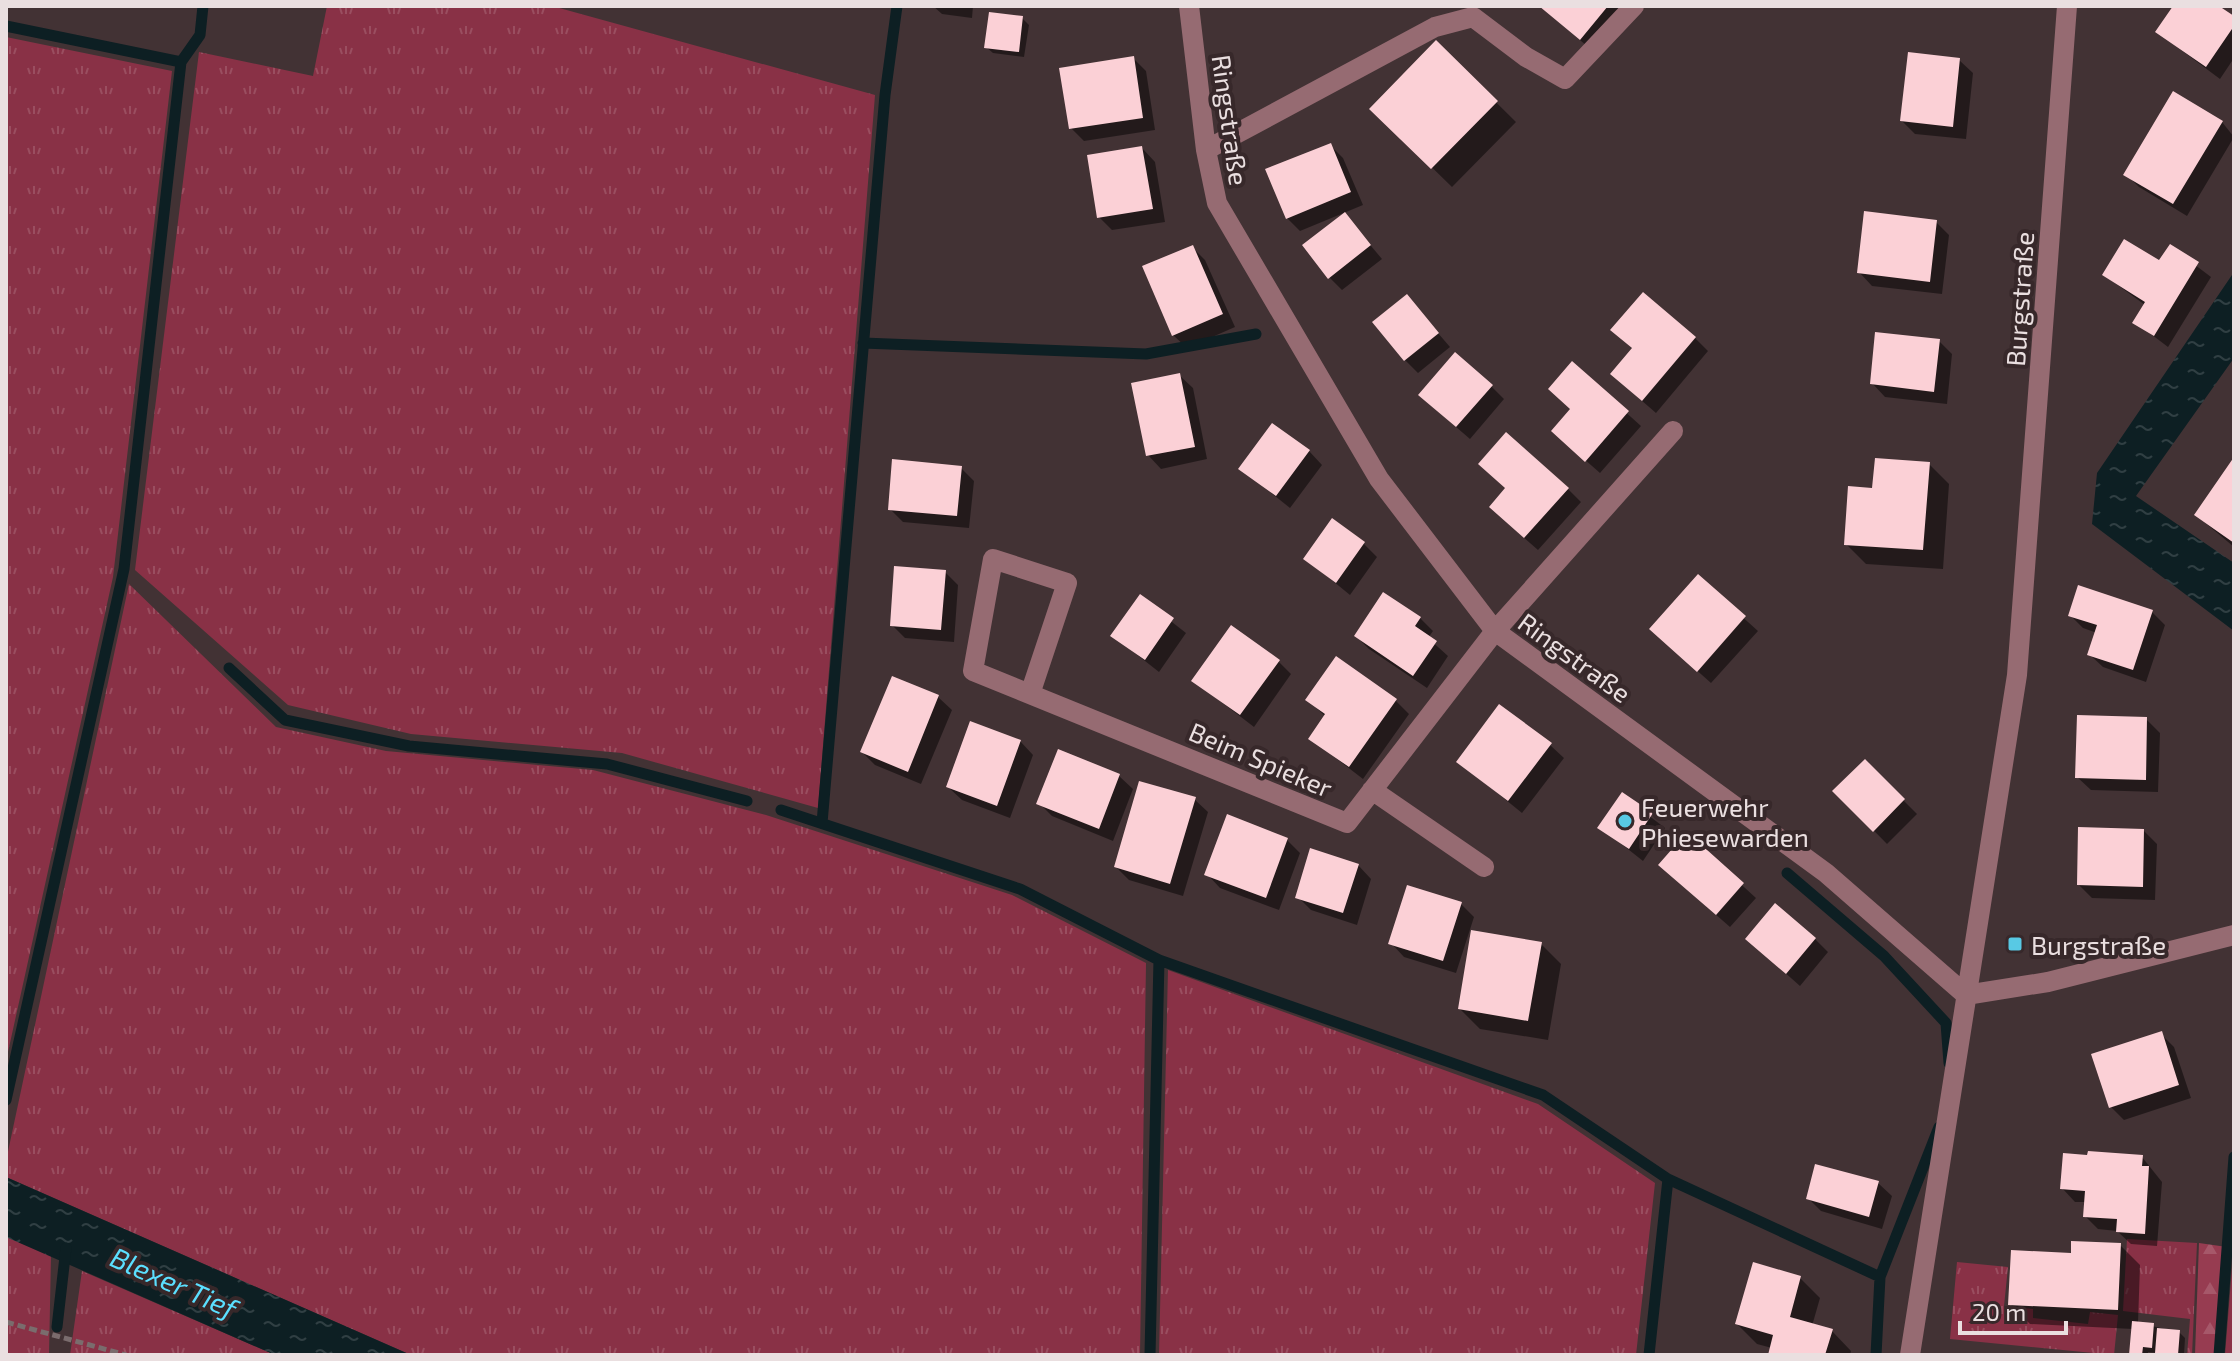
<svg xmlns="http://www.w3.org/2000/svg" width="2240" height="1361" font-family="'Exo 2',sans-serif">
  <defs>
    <pattern id="grass-tufts" width="24" height="20" patternUnits="userSpaceOnUse" patternTransform="scale(2)"><rect width="24" height="20" fill="#893146"/><path d="M3 7l-1-3M5 7V3M7 7l1-3M15 17l-1-3M17 17v-4M19 17l1-3" fill="none" stroke="#9a4e60"/></pattern>
    <pattern id="forest-firs" width="22" height="20" patternUnits="userSpaceOnUse" patternTransform="scale(2)"><rect width="22" height="20" fill="#973c51"/><path d="M5 1l3.5 6h-7zM16 11l3.5 6h-7z" fill="#a6586a"/></pattern>
    <pattern id="water-ripples" width="26" height="14" patternUnits="userSpaceOnUse" patternTransform="scale(2)"><rect width="26" height="14" fill="#0d1f23"/><path d="M2 4q2-2 4 0t4 0M15 11q2-2 4 0t4 0" fill="none" stroke="#303f43"/></pattern>
  </defs>
  <rect width="100%" height="100%" fill="#423234"/>
  <path fill="url(#grass-tufts)" d="M327,6H552L875,95L818,808L622,753L411,734L288,705L135,570L199,52L313,76Z
    M6,37L172,71L113,577L6,1061Z
    M129,584L276,727L386,751L593,770L766,815L1012,895L1146,963L1140,1355H411L6,1177V1161Z
    M1168,970L1538,1104L1655,1183L1636,1355H1159Z
    M6,1237L51,1255L49,1355H6Z
    M2127,1239L2197,1243L2192,1355H2187L2190,1319L2123,1311Z
    M2234,1243V1355H2225Z
    M1957,1262L2008,1267L2004,1306L2033,1309V1318L2088,1324L2090,1312L2118,1315L2114,1355L1950,1339Z
    M82,1271L275,1355H70Z"/>
  <path fill="url(#forest-firs)" d="M2199,1243L2227,1247L2220,1355H2195Z"/>
  <path fill="url(#water-ripples)" d="M2234,272V358L2136,496L2234,563V631L2092,524L2097,473Z
    M6,1177L411,1355H275L6,1237Z"/>
  <path fill="#0007" d="M933,6H973L972,18L942,14Z
    M1540,6H1632L1594,52Z
    M2175,6H2216L2234,19V58L2220,79L2157,32Z
    M1022,18L1029,25L1024,57L993,53L986,47Z
    M1436,43L1516,122L1452,187L1372,109Z
    M1133,58L1146,71L1155,130L1084,141L1071,128Z
    M1959,60L1973,73L1966,139L1915,134L1902,121Z
    M2222,122L2234,137L2187,216L2139,187L2126,174Z
    M1330,145L1343,158L1363,205L1300,231L1287,218Z
    M1142,148L1155,162L1165,222L1112,230L1099,217Z
    M1345,215L1382,259L1342,290L1329,277Z
    M1936,222L1949,235L1942,294L1872,286L1859,272Z
    M2170,246L2211,277L2168,347L2135,322L2145,305L2104,275L2160,263Z
    M1192,247L1205,260L1235,327L1187,348L1173,335Z
    M1407,297L1450,347L1418,373L1405,360Z
    M1613,330L1695,338L1708,351L1656,413L1626,387L1633,349Z
    M1939,341L1952,354L1947,404L1885,397L1872,383Z
    M1572,364L1641,426L1600,473L1567,444L1572,410Z
    M1179,375L1193,388L1207,459L1161,469L1148,455Z
    M1491,386L1504,399L1470,439L1434,408Z
    M1309,451L1322,465L1290,508L1241,469Z
    M2234,461V547L2196,515Z
    M1929,464L1949,484L1943,569L1866,564L1846,544Z
    M961,468L974,481L969,528L903,522L890,509Z
    M1568,489L1581,502L1538,550L1504,520Z
    M1364,544L1377,557L1350,595L1306,559Z
    M945,572L958,585L954,642L905,638L892,625Z
    M1698,577L1758,631L1711,683L1665,642Z
    M1140,597L1186,633L1159,672L1112,635Z
    M2152,612L2165,625L2146,682L2103,667L2089,654L2097,633L2083,628L2070,615Z
    M1420,618L1433,631L1428,638L1448,656L1427,688L1369,649L1356,636Z
    M1278,661L1291,674L1254,727L1194,681Z
    M893,678L938,697L952,710L921,784L875,765L862,752Z
    M1308,700L1396,701L1409,714L1363,779L1311,739L1326,717Z
    M2146,719L2160,733L2158,792L2091,790L2077,777Z
    M1020,741L1033,755L1010,818L962,800L948,787Z
    M1550,745L1564,758L1522,813L1458,761Z
    M1059,752L1119,776L1133,789L1113,841L1052,816L1039,803Z
    M1865,762L1917,814L1887,844L1835,791Z
    M1622,795L1665,828L1643,861L1600,827Z
    M1194,799L1208,812L1183,896L1129,880L1116,867Z
    M2144,831L2157,844L2155,900L2092,898L2079,885Z
    M1687,835L1756,898L1730,927L1674,878Z
    M1287,840L1300,853L1279,910L1220,888L1207,874Z
    M1358,865L1371,879L1357,925L1311,910L1298,897Z
    M1461,904L1474,917L1456,973L1404,957L1391,943Z
    M1747,939H1815L1828,952L1800,986Z
    M1541,944L1561,964L1548,1040L1480,1029L1460,1009Z
    M2161,1034L2174,1047L2191,1098L2124,1120L2111,1107Z
    M2142,1157L2162,1182L2157,1246L2131,1244L2117,1231L2098,1229L2085,1216L2086,1202H2075L2062,1188Z
    M1878,1183L1892,1196L1882,1229L1821,1211L1808,1198Z
    M2120,1245L2140,1265L2138,1323L2179,1332L2185,1338L2184,1355L2148,1352V1355H2131L2133,1329L2030,1324L2010,1304L2072,1255Z
    M1800,1278L1820,1298L1812,1326L1832,1331L1851,1351L1850,1355H1770L1772,1348L1757,1344L1737,1324Z"/>
  <g fill="none" stroke-linecap="round" stroke-linejoin="round">
    <path stroke="#0d1f23" stroke-width="11" d="M6,26L181,62L124,569L6,1100
      M181,62L200,35L203,6
      M863,343L1146,354L1256,334
      M229,668L285,720L409,746L607,764L747,801
      M781,810L1020,889L1159,960L1543,1095L1668,1179L1880,1277
      M822,823L885,95L897,6
      M1787,873L1884,956L1946,1023L1949,1063
      M57,1327L66,1248
      M1150,1355L1159,960
      M1649,1355L1668,1179
      M1876,1355L1880,1277L1939,1127
      M2219,1355L2234,1157"/>
  </g>
  <path fill="#fbd0d6" d="M1539,6H1608L1580,40Z
    M2173,6H2219L2234,16V26L2206,67L2155,32Z
    M989,12L1023,16L1019,52L984,48Z
    M1436,40L1498,101L1431,169L1369,109Z
    M1908,52L1960,58L1953,127L1900,121Z
    M1134,56L1143,118L1069,129L1059,68Z
    M2173,91L2223,121L2173,204L2123,175Z
    M1331,143L1351,192L1286,219L1265,169Z
    M1142,146L1153,209L1097,218L1087,155Z
    M1864,211L1937,220L1930,282L1857,273Z
    M1345,212L1371,245L1328,279L1302,245Z
    M2124,239L2159,260L2170,244L2199,262L2154,336L2132,323L2145,302L2102,275Z
    M1193,245L1223,314L1172,336L1142,266Z
    M1643,292L1696,337L1642,401L1610,374L1632,348L1610,330Z
    M1407,294L1439,333L1404,361L1372,322Z
    M1875,332L1940,339L1934,392L1870,384Z
    M1455,352L1493,385L1456,427L1418,395Z
    M1572,361L1629,411L1585,462L1551,431L1570,409L1548,389Z
    M1180,373L1195,447L1146,456L1131,383Z
    M1272,423L1310,450L1276,496L1238,469Z
    M1506,432L1569,488L1524,538L1489,507L1505,488L1478,464Z
    M2234,457V543L2194,515Z
    M1875,458L1930,462L1923,550L1844,545L1848,486L1872,488Z
    M892,459L962,466L957,516L888,510Z
    M1332,518L1365,542L1336,583L1303,559Z
    M894,566L946,570L941,630L890,626Z
    M1698,574L1746,616L1697,672L1649,629Z
    M2078,585L2153,610L2133,670L2087,655L2097,625L2068,616Z
    M1383,592L1421,617L1415,626L1437,641L1413,676L1354,636Z
    M1140,594L1174,618L1145,660L1110,636Z
    M1231,625L1280,660L1240,715L1191,681Z
    M1336,656L1397,699L1349,767L1308,739L1325,714L1305,700Z
    M892,676L939,695L908,772L860,752Z
    M1499,704L1552,743L1508,801L1456,762Z
    M2077,715L2147,717L2146,780L2075,778Z
    M970,721L1021,740L997,806L946,787Z
    M1058,749L1120,774L1099,829L1036,804Z
    M1865,759L1905,799L1873,832L1832,791Z
    M1139,781L1196,797L1170,884L1114,867Z
    M1622,792L1653,813L1629,849L1597,828Z
    M1227,814L1288,838L1266,898L1204,875Z
    M2078,827L2144,829L2143,887L2077,885Z
    M1687,832L1744,883L1716,915L1658,865Z
    M1310,848L1359,864L1343,913L1295,898Z
    M1407,885L1462,902L1443,961L1388,944Z
    M1775,903L1816,938L1786,974L1745,939Z
    M1471,930L1542,942L1528,1021L1458,1009Z
    M2162,1031L2179,1085L2109,1108L2091,1054Z
    M2088,1151L2143,1155L2142,1166H2149L2145,1234L2116,1232L2117,1219L2083,1217L2085,1191L2060,1189L2063,1153L2087,1155Z
    M1815,1164L1879,1181L1869,1217L1806,1199Z
    M2071,1241L2121,1243L2118,1310L2008,1305L2011,1250L2071,1253Z
    M1753,1262L1801,1276L1790,1317L1833,1329L1825,1355H1768L1773,1335L1735,1324Z
    M2132,1321L2154,1323L2152,1348L2143,1347L2142,1355H2129Z
    M2157,1328L2180,1330L2178,1355L2155,1353Z"/>
  <g fill="none" stroke-linecap="round" stroke-linejoin="round">
    <path stroke="#7a6c6d" stroke-width="5" stroke-dasharray="8 4" stroke-linecap="butt" d="M6,1322L126,1355"/>
    <path stroke="#966b72" stroke-width="20" d="M1189,6L1206,150L1217,203L1379,479L1495,631L1826,873L1966,995
      M1206,150L1435,27L1473,17L1526,57L1565,79L1634,6
      M1031,691L1067,583L993,559L973,671L1347,823L1495,631L1673,431
      M1372,790L1484,867
      M1966,995L2048,982L2234,935
      M1910,1355L2017,675L2067,6"/>
  </g>
  <g fill="#58c9e4" stroke="#37282a" stroke-width="3">
    <circle cx="1625" cy="821" r="8"/>
    <rect x="2007" y="936" width="16" height="16" rx="4"/>
  </g>
  <g text-anchor="middle" dominant-baseline="central" stroke-width="8" stroke-linejoin="round" paint-order="stroke">
    <g font-size="26" fill="#eadfe0" stroke="#37282a">
      <text transform="translate(1231 120) rotate(82)">Ringstraße</text>
      <text transform="translate(2019 299) rotate(-86)">Burgstraße</text>
      <text transform="translate(1575 657) rotate(36)">Ringstraße</text>
      <text transform="translate(1261 759) rotate(23)">Beim Spieker</text>
    </g>
    <g font-size="26" fill="#eadfe0" stroke="#37282a" text-anchor="start">
      <text x="1641" y="806">Feuerwehr<tspan x="1641" dy="30">Phiesewarden</tspan></text>
      <text x="2031" y="944">Burgstraße</text>
    </g>
    <g font-size="28" font-style="italic" fill="#5bdfff" stroke="#37282a">
      <text transform="translate(174 1282) rotate(24)">Blexer Tief</text>
    </g>
  </g>
  <rect width="2240" height="1361" fill="none" stroke="#eadfe0" stroke-width="16"/>
  <path d="M1960 1321v12h106v-12" fill="none" stroke="#eadfe0" stroke-width="4"/>
  <text x="1972" y="1321" font-size="24" fill="#eadfe0" stroke="#37282a" stroke-width="6" paint-order="stroke">20 m</text>
</svg>
